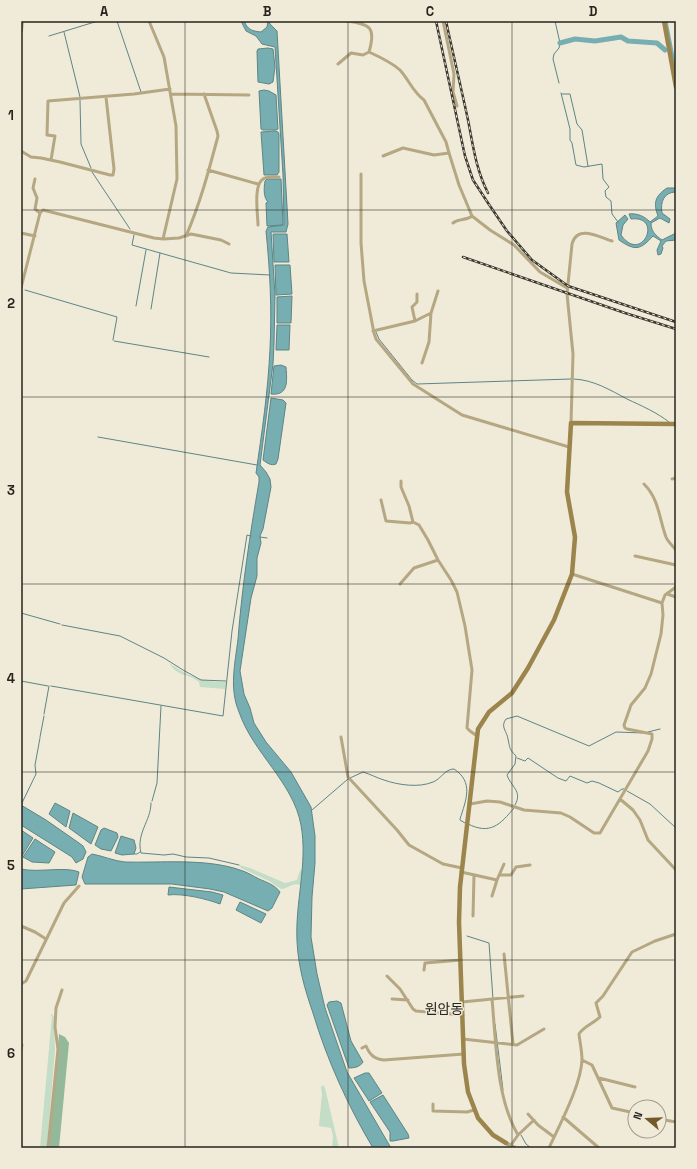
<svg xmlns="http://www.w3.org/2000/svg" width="697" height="1169" font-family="'Space Grotesk','Noto Sans KR',sans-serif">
  <rect width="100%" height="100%" fill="#f0ead9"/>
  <path fill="#c3ddc7" d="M169,663C190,677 201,682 226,682L225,689L200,687L199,682C186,672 179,678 169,663Z
    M239,865L250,868L285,883L297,880L298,876L301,869L303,870L301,885C293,882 289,888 281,889L269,881L241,868Z
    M50,1014H52L54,1017V1028L55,1049L47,1148H40L52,1016Z
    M323,1085L325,1088L339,1148H332L333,1136L331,1128L319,1126L322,1094L321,1087Z"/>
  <path fill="#94b99a" d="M59,1034L65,1037L69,1043L59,1148H49Z"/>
  <path fill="#76aeb2" stroke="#5e8585" d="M241,21H244C248,30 252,31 261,32L267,27L268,21H269L270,24L277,31L288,224L286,232H271L275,295L274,344L273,364L260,465L266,472L270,479L271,487L263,529L260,536L261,543L257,558V576L251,598L240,671L244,694L250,708L254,723L266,742L291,772L311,807L315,836V863L312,897L311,937L317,974L325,1008L347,1072L391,1148H373C348,1106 327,1060 313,1013C305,990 298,966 297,941C295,902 308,864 301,825C293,782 253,753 239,712C229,688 235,664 238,639C242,587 250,534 259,482V477L256,473C262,432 268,391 270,349C272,309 270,270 266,231L268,227L284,225L283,175L275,47L262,44L256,36L246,31Z
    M268,48L273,49L275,67L273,82L269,84L258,82L257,51L258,49Z
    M264,90L269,91L276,95L278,129L276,130H263L261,129L259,91Z
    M275,131L278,132L279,134V172L277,175H264L261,132Z
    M267,179H281L283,224L282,225L267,226L266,203L268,202C263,197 264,187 265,181Z
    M667,188H676V192C664,192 660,202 662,213L670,219L669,223L660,218L651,223C651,231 655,235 662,240L676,233V240L666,241L662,246L663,248L661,254L658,255L657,250L661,241L653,236C641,249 636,252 619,240L616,223L625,215L628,219L623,225L621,235C642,265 664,215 631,219L629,214C637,213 644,216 650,222L658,216C653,203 655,196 667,188Z
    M273,234H287L289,262H274Z
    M275,265H290L292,294L276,295Z
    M292,296L291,323H277V297Z
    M277,325H290L289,350H276Z
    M281,365L286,367C287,380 289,396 271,394L274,366Z
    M271,398L283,400L286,403L278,459L276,464C271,466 267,463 263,460Z
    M55,803L70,811L66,827L49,814Z
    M21,805L46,820L79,843L83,846L86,852L83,859L76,863L72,857L21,825Z
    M73,813L98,827L91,844L69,828Z
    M104,828L117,833L118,837L111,851L101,849L95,845L101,830Z
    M21,830L33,838L22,856H21Z
    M121,836L134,840L136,848L134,854L122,855L115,853Z
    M35,839L55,852L49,863L32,862L23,857Z
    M92,854C103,856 114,861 125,862C160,863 206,858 240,870C247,872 253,876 259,879C266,882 275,885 280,892L272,908L268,911L224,892L210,889L172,884H85L82,877L88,857Z
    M21,869C38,873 65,866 79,872L76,885L21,889Z
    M169,887L212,892L223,895L220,904C207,899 182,893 168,895Z
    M240,902L266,914L261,923L236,910Z
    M337,1001L341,1003L351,1041L363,1062C360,1067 354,1068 349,1068L327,1005L329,1002Z
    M365,1073H369L382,1093L369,1101L354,1078Z
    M383,1095L408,1134L409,1138L393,1141H390V1132L370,1102Z"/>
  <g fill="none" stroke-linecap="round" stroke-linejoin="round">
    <path stroke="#5e8585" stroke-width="1" d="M117,21L141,92
      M555,21L560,43L559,48L554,54L553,59L559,83
      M64,32L80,97
      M49,36L98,21
      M561,93L570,129V140L572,143L576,165L584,167L602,164L603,179L609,187L605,191L606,197L611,201L612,214L618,222
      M562,94H570L577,124L582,130L588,166
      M80,100L81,144L91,168
      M92,172L130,229
      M134,235L132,245L146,249L231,273L270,275
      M25,290L117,317L113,340
      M136,306L146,250
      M151,309L160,253
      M376,332L379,339L412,380L417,384L571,379
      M114,341L209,357
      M574,379C594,380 610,390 627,399C642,406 656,412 669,422
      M98,437L257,465
      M260,537L267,538
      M21,613L60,624
      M62,625L120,636L164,658L183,670L201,680L226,681
      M21,681L48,686
      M51,686L223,716L232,631L247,535L251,536
      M44,714L49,686
      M648,732L660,729
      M40,737L44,716
      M517,758L525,761L528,758L558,778L566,781L570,776L587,783L592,781L599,783L618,792L622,789H624
      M350,778L363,772C370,774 377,778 384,780C398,785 419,788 433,782C441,779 445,769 454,769C474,782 466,800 460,819V820L465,823
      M627,791L650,804L676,828
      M152,801L157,783L161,706
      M151,803C151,821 136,833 141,853L164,855L173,854L186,857L209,858L239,865
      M21,805L36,774L35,765L40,738
      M515,805C523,791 511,787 507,775L515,764L516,756C509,749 510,748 508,739C507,731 500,727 506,719L517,716L589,746L616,732L643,733
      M312,810L348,779
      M468,824C490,835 500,825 514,808
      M134,854H137L140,852
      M467,936L489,943L493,999
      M495,1024L503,1090
      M521,1135L526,1144L531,1148"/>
    <path stroke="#76aeb2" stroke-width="3" d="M666,21L676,72"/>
    <path stroke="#76aeb2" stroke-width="5" d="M560,43L575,39L595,41L621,37L628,41L657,43L665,50"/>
    <path stroke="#b5a782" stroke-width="3" d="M149,21L164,57L176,126L177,179L163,239
      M347,21C371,24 376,28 369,52C380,57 391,62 400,70C409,80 413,92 424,100L446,142L449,153L434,155L403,148L383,156
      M443,21L454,74L453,92L457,106
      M338,64L351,53L363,55L369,52
      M171,94L249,95
      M21,151L31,157L41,158L60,162L110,175H113L114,169L106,97
      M449,153L459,185L472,216L490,230L514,245L540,272L567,288
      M51,160L55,136L47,135L48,101L134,94L170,89
      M208,170L258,184
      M361,174V243L364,281L374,333L376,339L413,384L462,415L569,447
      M35,179L33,188L37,198L35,209L40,213
      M453,223C459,218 466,221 472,216
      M258,225C258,215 253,185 263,179C267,176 274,177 279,177
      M21,233L35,236
      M186,236C200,204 209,170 218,136L217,131L204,94
      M21,288L40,213L43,210L154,238L163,239L179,238L191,234L221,240L229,244
      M415,321L412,307L417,302V294
      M373,331L415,321L431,313L438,291
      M422,363L429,342L431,313
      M571,423L573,354L567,294L572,244C577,224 599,237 612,241
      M672,479L676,478
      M401,481V487L409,506L413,522L419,525L428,540L438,560L451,580L457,592L465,626L472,670L467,728L470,731L477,736
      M644,484C659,499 659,518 666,537C668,542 673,546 676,550
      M381,500L386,521L410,523L413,522
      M635,556L676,565
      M572,574L662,603
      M400,584L414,568L438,560
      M667,594L676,597
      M341,737L348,777L397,830L409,845L443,864L462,868
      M620,799L633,810L640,820L648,840L676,870
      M470,804L487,801L500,802L524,810L561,813L570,817L594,833H600L648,751L652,739V734L627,729L625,728L624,725L631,705L645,688L651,674L661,634L663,615L662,603L665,595L676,587
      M461,872L497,880
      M499,875H511L516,867L530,865
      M492,896L497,880L504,864
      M473,916L474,875
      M21,926L35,932L46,939
      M504,954L513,1044
      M424,970L425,963L461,960
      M387,976L400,989L413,1009L416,1011L463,1015
      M21,984L26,981L64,903L79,886
      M392,999L408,1000
      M492,999C496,1041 496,1098 518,1135
      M462,1002L523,996
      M463,1039L517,1045L544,1029
      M21,1044L22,1045L21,1049
      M362,1048L366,1046C370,1055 374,1059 384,1060L464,1054
      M582,1060L592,1065L612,1108L635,1113
      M599,1078L635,1087
      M433,1104V1111L467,1112L474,1110
      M528,1114L538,1125L554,1137
      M563,1117L599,1148
      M659,1119L676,1122
      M511,1145L518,1135L534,1120
      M48,1148L58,1049L55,1027L56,1008L62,990
      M549,1148C560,1124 581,1085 582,1060C582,1051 580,1043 579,1034C584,1026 593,1024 600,1017L596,1003L603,996L632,952L655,941L676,934
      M676,1148V1146"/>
    <path stroke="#b5a782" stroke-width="4" d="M21,31L22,21
      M506,1143L515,1148"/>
    <path stroke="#9b854c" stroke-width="4.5" d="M664,21L676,87
      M506,1143L493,1135L478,1118L468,1092L464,1064L459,922L460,887L478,729L489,712L512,693L528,668L554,620L572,574L575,537L567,492L571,423L676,424"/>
    <g stroke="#3b3830" stroke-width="2.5">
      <path id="rail" d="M436,21L465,156L473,180L488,203L507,231L532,260L568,286L676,322
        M446,21C453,54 461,87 468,120C473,145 476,170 488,193
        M463,257L625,313L676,329"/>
    </g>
    <use href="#rail" stroke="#f0ead9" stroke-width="1" stroke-dasharray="3" stroke-linecap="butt"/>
  </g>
  <path fill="none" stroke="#26241d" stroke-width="1" stroke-opacity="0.55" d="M185,21V1148M348,21V1148M512,21V1148M21,210H676M21,397H676M21,584H676M21,772H676M21,960H676"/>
  <g text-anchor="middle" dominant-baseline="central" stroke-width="3" stroke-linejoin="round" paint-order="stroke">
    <g font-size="14" fill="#26241d" stroke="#f0ead9">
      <text x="444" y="1009">원암동</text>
    </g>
  </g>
  <rect width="697" height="1169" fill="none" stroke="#f0ead9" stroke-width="44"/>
  <g transform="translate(647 1119) rotate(289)"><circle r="19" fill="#f0ead9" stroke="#9f9b8e"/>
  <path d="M0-3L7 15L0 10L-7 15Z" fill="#71592a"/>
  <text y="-6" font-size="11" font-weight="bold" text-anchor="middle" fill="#26241d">N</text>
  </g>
  <rect x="22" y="22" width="653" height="1125" fill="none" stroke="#26241d" stroke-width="1.5"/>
  <g font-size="13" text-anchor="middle" font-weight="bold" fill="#26241d">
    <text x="104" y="16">A</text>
    <text x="267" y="16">B</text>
    <text x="430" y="16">C</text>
    <text x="593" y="16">D</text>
    <text x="11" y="120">1</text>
    <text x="11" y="308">2</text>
    <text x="11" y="495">3</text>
    <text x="11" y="683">4</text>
    <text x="11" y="870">5</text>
    <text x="11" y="1058">6</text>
  </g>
</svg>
